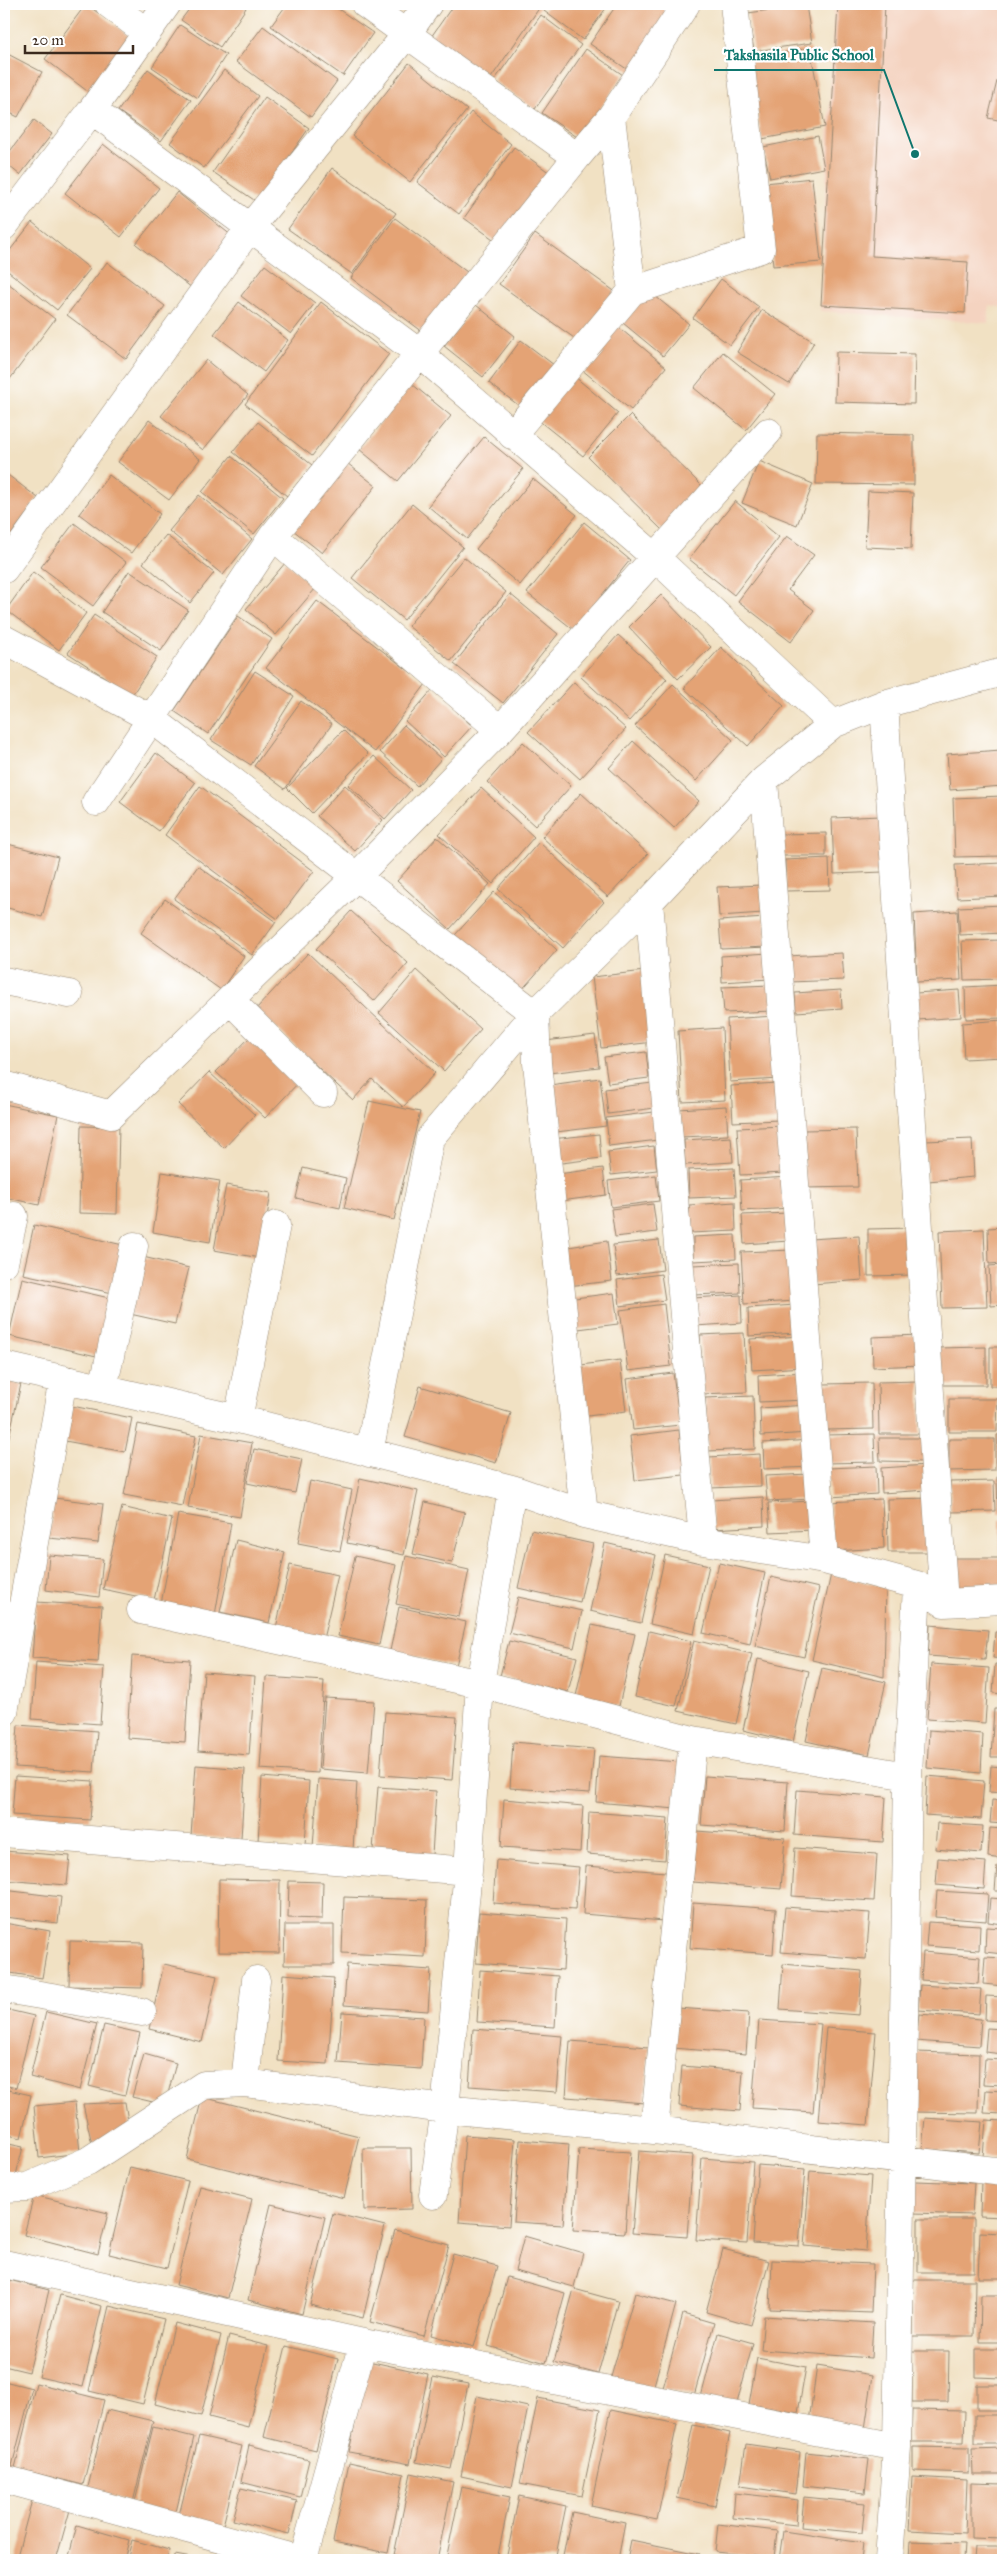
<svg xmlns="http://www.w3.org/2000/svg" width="1007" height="2564" font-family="'IM FELL Great Primer',serif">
  <rect width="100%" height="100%" fill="#fff"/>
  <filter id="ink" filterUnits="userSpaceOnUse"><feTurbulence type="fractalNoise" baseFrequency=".02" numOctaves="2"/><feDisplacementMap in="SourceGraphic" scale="10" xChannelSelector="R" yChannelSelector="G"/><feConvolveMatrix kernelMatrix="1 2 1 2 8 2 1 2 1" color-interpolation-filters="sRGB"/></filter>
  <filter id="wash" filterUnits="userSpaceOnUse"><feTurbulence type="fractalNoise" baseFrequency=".0096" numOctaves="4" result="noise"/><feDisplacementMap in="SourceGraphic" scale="20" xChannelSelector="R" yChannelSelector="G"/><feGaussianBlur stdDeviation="1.12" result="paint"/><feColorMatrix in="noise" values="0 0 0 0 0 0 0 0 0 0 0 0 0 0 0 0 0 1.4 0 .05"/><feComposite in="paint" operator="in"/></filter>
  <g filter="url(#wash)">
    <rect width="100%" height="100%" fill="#f1e1c3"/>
    <path fill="#f4d3c0" d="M834,4H1003V308L990,305L988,323L820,311Z"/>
    <g id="blocks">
      <path fill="#e4a375" d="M86,4L132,38L91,94L45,59Z
        M193,4H240L246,8L220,47L181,20Z
        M287,4H331L373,33L343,76L271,26Z
        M454,4H542L491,78L431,37Z
        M549,4H609L583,40L544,11Z
        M617,4H668L677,10L634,74L590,44Z
        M838,4H885L872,256L968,262L965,313L821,305Z
        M806,5L812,43L754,51L748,13Z
        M541,15L581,45L535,109L494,81Z
        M180,25L226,55L198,98L152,67Z
        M263,26L337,81L311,117L236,62Z
        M810,48L825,127L762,139L748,59Z
        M586,49L623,75L580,139L542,113Z
        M4,52L42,72L18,117L4,110Z
        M1003,57V121L988,118Z
        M409,63L467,110L410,182L352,136Z
        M148,69L191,100L161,141L118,111Z
        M224,70L258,96L204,168L170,143Z
        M265,97L309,128L257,202L213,172Z
        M471,112L511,144L459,214L417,182Z
        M34,120L52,134L20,175L4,162V159Z
        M4,135L10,147L4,154Z
        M818,136L824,168L770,178L763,147Z
        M103,144L159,188L121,237L65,193Z
        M514,147L550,173L500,244L464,218Z
        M332,168L396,213L352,274L288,229Z
        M812,178L821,262L773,266L765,183Z
        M177,192L232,236L192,288L136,244Z
        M395,218L467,272L423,332L351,278Z
        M32,222L90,269L57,310L4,268V258Z
        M535,234L617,293L581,343L499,284Z
        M107,262L165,306L126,359L67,315Z
        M265,265L315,303L291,334L241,296Z
        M721,279L759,307L730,345L693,318Z
        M4,280L55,319L4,387Z
        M649,291L689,324L663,356L623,323Z
        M239,302L288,340L264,372L214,334Z
        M321,302L389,354L312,456L245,404Z
        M476,305L515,336L483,377L444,346Z
        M762,310L814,342L789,384L737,352Z
        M616,325L666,367L631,410L581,369Z
        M521,340L554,365L522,408L489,383Z
        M723,352L775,394L746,430L694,388Z
        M836,352L915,354L914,404L835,402Z
        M206,360L248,395L203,450L161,416Z
        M574,376L618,413L583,456L538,420Z
        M412,384L451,416L398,481L359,449Z
        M630,415L703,487L662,530L588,457Z
        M149,420L200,459L169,500L118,462Z
        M258,422L312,465L287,496L233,452Z
        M817,433L914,435V485L816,484Z
        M484,437L523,469L467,539L428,506Z
        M231,456L283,498L254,534L202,492Z
        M759,461L813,484L797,525L742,503Z
        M347,463L376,486L322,553L293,530Z
        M4,472L38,498L4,544Z
        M109,475L160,514L131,553L79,514Z
        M533,479L577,515L520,585L476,549Z
        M868,491L913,493L911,549L865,547Z
        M199,495L252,539L223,575L169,531Z
        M735,501L779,537L734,595L689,559Z
        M412,504L463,547L404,620L352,578Z
        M584,522L630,560L574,630L527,593Z
        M74,523L126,562L93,606L41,567Z
        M166,535L214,573L190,603L143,563Z
        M787,536L814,555L788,590L814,610L791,642L738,601Z
        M464,557L506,592L451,661L408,626Z
        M286,562L316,588L276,635L246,609Z
        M129,571L188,610L161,651L102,612Z
        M33,572L86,613L59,650L6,610Z
        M510,594L558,634L503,703L454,664Z
        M661,595L711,647L678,679L629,627Z
        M317,601L426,684L375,752L266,668Z
        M94,615L157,657L132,695L68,653Z
        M238,616L272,639L208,734L174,711Z
        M618,635L667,679L629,721L581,677Z
        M721,647L784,706L748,746L684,688Z
        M255,671L294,696L251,765L211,740Z
        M574,682L626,729L580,779L528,732Z
        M673,684L733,740L696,781L635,726Z
        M433,689L472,726L444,757L405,721Z
        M301,701L332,724L285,789L254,766Z
        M404,725L441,759L417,786L380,752Z
        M343,730L368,754L312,813L287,788Z
        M633,741L699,801L674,828L609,768Z
        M523,742L571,786L535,826L487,782Z
        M1001,750L1003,786L950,790L947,754Z
        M156,753L195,783L159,831L120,802Z
        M374,756L411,790L385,819L348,785Z
        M345,785L383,820L355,851L317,816Z
        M200,786L314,871L278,919L165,835Z
        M481,788L534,837L493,884L439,834Z
        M581,793L648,854L608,897L542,837Z
        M1003,796V856L955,857L953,798Z
        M881,816L883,872L834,874L832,818Z
        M826,833V856H780V834Z
        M437,837L490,884L450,929L397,881Z
        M539,842L604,902L563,948L498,889Z
        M4,843L58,857L42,917L4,907Z
        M829,858L830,890L786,891L785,860Z
        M1003,863V896L957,898L955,865Z
        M198,866L276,922L252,955L174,899Z
        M762,885L763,913L719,916L717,887Z
        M494,892L557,950L519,993L455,935Z
        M165,899L244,956L221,990L141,933Z
        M1003,905V933L960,935L958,907Z
        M351,911L408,963L374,1001L316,949Z
        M957,911L961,980L917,982L914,914Z
        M765,918L767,947L721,949L719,921Z
        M1003,940V979L964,980L962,941Z
        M308,953L435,1073L403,1107L372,1079L353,1100L256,1009Z
        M769,953L770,979L722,982L721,956Z
        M842,953L844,980L789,982L788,956Z
        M416,970L481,1029L444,1071L379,1013Z
        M645,971L654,1042L601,1048L592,977Z
        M771,985L773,1011L724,1013L722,987Z
        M1003,985V1018L966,1019L965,987Z
        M841,990L842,1009L796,1012L795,993Z
        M959,990L961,1017L918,1020L916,993Z
        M775,1016L778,1079L730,1082L727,1019Z
        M1003,1020V1057L964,1059L962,1023Z
        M722,1028L725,1100L682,1102L678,1031Z
        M252,1035L300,1081L265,1118L216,1072Z
        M595,1035L599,1067L549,1073L545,1041Z
        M646,1052L649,1078L608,1083L604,1057Z
        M209,1072L255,1115L224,1148L178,1104Z
        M600,1078L606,1126L556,1132L550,1085Z
        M652,1083L655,1108L608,1114L605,1089Z
        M777,1083L779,1120L733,1122L731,1086Z
        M369,1101L420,1112L394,1220L344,1208Z
        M4,1104L58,1115L39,1205L4,1197Z
        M726,1106L728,1135L681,1137L679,1109Z
        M654,1112L658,1140L609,1146L606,1118Z
        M81,1126L119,1127L117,1214L79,1213Z
        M783,1126L785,1173L740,1175L737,1128Z
        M856,1129L858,1187L805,1188L803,1130Z
        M599,1134L601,1158L554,1164L551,1139Z
        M731,1137L733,1162L685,1165L684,1140Z
        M972,1139L974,1177L928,1181L925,1141Z
        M654,1146L657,1170L611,1175L608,1152Z
        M303,1168L346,1178L340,1208L296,1198Z
        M603,1168L606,1195L561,1201L558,1174Z
        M734,1168L736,1196L689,1198L688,1170Z
        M162,1172L220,1181L210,1242L153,1232Z
        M656,1175L659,1201L611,1207L608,1181Z
        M788,1177L790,1208L742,1211L740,1180Z
        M226,1185L271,1193L260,1258L214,1250Z
        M735,1202L736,1231L690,1233L689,1205Z
        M653,1204L657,1232L615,1237L611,1209Z
        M788,1213L789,1241L744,1244L742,1215Z
        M34,1225L132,1247L122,1295L23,1274Z
        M1003,1227V1263L989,1264L988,1228Z
        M913,1228V1275L868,1276V1229Z
        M984,1229L987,1307L942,1308L939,1231Z
        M735,1235L736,1259L693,1261V1237Z
        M859,1236L862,1280L813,1284L810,1239Z
        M659,1240L663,1270L617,1276L613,1245Z
        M607,1241L612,1281L567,1286L562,1248Z
        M793,1250L796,1301L744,1304L741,1252Z
        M143,1257L189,1268L175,1324L130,1314Z
        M739,1263L740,1293L694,1295L692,1265Z
        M1003,1265V1305L991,1306L989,1266Z
        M661,1274L665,1300L620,1306L617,1280Z
        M22,1278L118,1300L105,1358L9,1336Z
        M614,1293L618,1324L570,1330L567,1299Z
        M741,1295L742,1323L695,1326L693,1298Z
        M664,1304L671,1366L628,1371L620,1310Z
        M796,1305L797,1333L749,1336L748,1308Z
        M744,1333L747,1392L703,1394L700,1335Z
        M919,1335L921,1365L873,1367L872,1337Z
        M803,1336L805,1367L752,1370L750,1339Z
        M986,1347V1385H938L937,1348Z
        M990,1347H1003V1386H990Z
        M620,1360L626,1411L580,1417L573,1366Z
        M804,1372L806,1400L759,1402L758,1375Z
        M673,1373L680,1425L633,1430L627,1379Z
        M4,1380L21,1384L8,1441L4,1440Z
        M920,1381V1434H879L878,1382Z
        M872,1383L873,1429L826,1430L824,1384Z
        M420,1386L511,1413L496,1463L405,1437Z
        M753,1396L755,1449L708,1451L705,1398Z
        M949,1399H998L997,1432H949Z
        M808,1405L809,1433L761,1436L760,1408Z
        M72,1406L132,1418L125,1452L65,1441Z
        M138,1424L196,1436L182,1506L124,1495Z
        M679,1430L684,1475L635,1480L630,1436Z
        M201,1434L252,1443L240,1517L188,1508Z
        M874,1434L875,1462L825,1463V1435Z
        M1003,1434V1469H998L997,1435Z
        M879,1438H923V1462L880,1461Z
        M949,1439H995V1470L949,1471Z
        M811,1440L812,1467L764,1469L763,1443Z
        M254,1449L302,1459L295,1493L247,1483Z
        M760,1454L761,1486L710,1488L709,1457Z
        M927,1465L928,1490L882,1493L881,1468Z
        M876,1466L877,1494L830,1497L828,1468Z
        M810,1474L812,1499L767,1501L765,1476Z
        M997,1477H1003V1512H998Z
        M360,1478L418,1491L404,1555L347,1543Z
        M310,1481L352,1490L340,1551L298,1543Z
        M994,1481L995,1511L951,1512L950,1482Z
        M763,1497L764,1526L713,1529L711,1500Z
        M54,1498L103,1504L98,1543L49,1538Z
        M933,1498L934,1552H888L887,1499Z
        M882,1499L884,1548L833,1551L830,1502Z
        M813,1501L814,1530L770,1532L768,1503Z
        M425,1502L465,1512L452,1563L413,1554Z
        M122,1507L172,1519L154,1600L103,1589Z
        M178,1514L231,1523L215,1615L161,1604Z
        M1000,1519H1003V1551H1000Z
        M531,1530L593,1544L580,1602L518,1588Z
        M236,1540L285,1552L269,1623L220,1612Z
        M605,1543L656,1555L641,1623L590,1611Z
        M49,1555L103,1559L99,1597L46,1590Z
        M665,1555L709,1565L694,1634L650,1624Z
        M355,1556L396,1565L379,1645L338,1636Z
        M406,1556L469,1570L459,1617L396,1604Z
        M948,1558H1003V1594L948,1593Z
        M719,1563L765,1573L750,1644L703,1633Z
        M290,1565L338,1575L323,1639L276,1628Z
        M831,1574L886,1587L884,1677L812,1660Z
        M771,1577L819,1588L804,1657L755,1646Z
        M518,1597L582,1611L574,1648L509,1633Z
        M36,1602L102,1606L98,1662L32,1658Z
        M399,1607L466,1622L456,1666L390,1651Z
        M592,1625L635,1634L619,1706L576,1696Z
        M930,1625L988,1630L985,1660L928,1656Z
        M649,1631L691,1641L676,1706L635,1697Z
        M995,1632H1003V1659L993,1658Z
        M694,1640L752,1654L736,1724L678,1711Z
        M509,1641L577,1657L568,1692L500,1676Z
        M132,1656L190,1660L185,1742L127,1738Z
        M758,1659L809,1671L793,1742L743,1730Z
        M36,1662L104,1667L100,1724L32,1719Z
        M931,1664L989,1668L985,1723L927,1719Z
        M995,1664L1003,1665V1694L993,1693Z
        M822,1668L886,1682L869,1755L806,1741Z
        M204,1672L255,1676L249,1755L198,1751Z
        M266,1677L324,1681L318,1773L260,1769Z
        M325,1698L374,1701L368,1773L320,1769Z
        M994,1709H1003V1757H991Z
        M385,1712L457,1717L452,1780L380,1775Z
        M18,1725L97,1731L94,1772L15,1767Z
        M929,1730L983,1734L981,1773L927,1768Z
        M513,1742L594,1749L590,1793L510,1788Z
        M599,1756L680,1762L676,1809L596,1802Z
        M196,1765L245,1769L241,1839L191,1836Z
        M991,1766L1003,1767V1793L989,1792Z
        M15,1776L93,1781L90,1820L12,1815Z
        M705,1776L788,1782L785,1831L701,1825Z
        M927,1776L984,1781L981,1819L925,1815Z
        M262,1777L309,1781L305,1845L258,1841Z
        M318,1779L357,1782L353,1850L313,1847Z
        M378,1787L436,1791L432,1855L373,1850Z
        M797,1790L886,1797L883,1842L794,1835Z
        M504,1799L583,1806L580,1852L501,1847Z
        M992,1800L1003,1801V1824L990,1823Z
        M589,1812L668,1818L665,1860L587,1854Z
        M937,1823L983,1826L981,1853L935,1849Z
        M990,1828L1003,1829V1859L988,1857Z
        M697,1831L785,1838L781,1889L693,1882Z
        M795,1848L877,1854L874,1901L792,1896Z
        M4,1851L70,1856L67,1885L4,1880Z
        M938,1858L986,1862L984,1889L936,1885Z
        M496,1860L579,1867L575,1909L493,1903Z
        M586,1866L666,1872L663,1921L583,1914Z
        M997,1866H1003V1891H995Z
        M219,1879L280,1880L279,1953L218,1952Z
        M289,1881L323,1882L322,1919L288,1918Z
        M4,1890L61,1897L58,1923L4,1917Z
        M937,1891L988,1894L986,1921L935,1917Z
        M344,1897L427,1900L425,1957L342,1953Z
        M990,1898L1003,1899V1924L988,1922Z
        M693,1903L776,1909L773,1954L690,1948Z
        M785,1907L870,1913L866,1959L781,1952Z
        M479,1912L566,1919L563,1970L476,1963Z
        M928,1922L980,1925L979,1950L926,1946Z
        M4,1923L50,1931L42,1978L4,1972Z
        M285,1925H334V1965H284Z
        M986,1927L1003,1928V1954L985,1952Z
        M70,1941L143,1943L142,1988L69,1986Z
        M923,1952L980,1957L978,1984L921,1980Z
        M985,1957L1003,1958V1986L983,1984Z
        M164,1964L217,1976L202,2042L149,2029Z
        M347,1964L431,1970L428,2011L344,2005Z
        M783,1964L862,1971L859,2015L780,2009Z
        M480,1970L558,1976L555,2027L477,2022Z
        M283,1974L334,1978L328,2064L278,2061Z
        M920,1985L981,1989L979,2014L918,2010Z
        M986,1996L1003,1997V2021L985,2020Z
        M677,2008L749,2013L746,2054L673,2048Z
        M4,2009L34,2016L16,2088L4,2085Z
        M46,2012L97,2024L80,2090L30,2077Z
        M342,2012L424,2017L421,2069L338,2063Z
        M919,2014L981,2019L979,2046L916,2041Z
        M759,2020L821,2024L813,2112L752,2108Z
        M104,2025L140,2033L125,2095L89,2086Z
        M826,2028L876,2032L868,2125L818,2121Z
        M987,2028L1003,2029V2054L985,2052Z
        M473,2029L562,2036L557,2092L469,2086Z
        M570,2041L649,2047L645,2103L566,2097Z
        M916,2052L979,2054L978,2113L914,2112Z
        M144,2054L176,2063L165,2105L132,2097Z
        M985,2059L1003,2060V2085L983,2084Z
        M682,2066L743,2071L740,2111L679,2106Z
        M4,2089L31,2095L21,2138L4,2134Z
        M986,2090L1003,2091V2114L984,2113Z
        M202,2097L359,2136L344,2198L187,2159Z
        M75,2102L80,2153L39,2158L34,2106Z
        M125,2102L129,2128L92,2144L83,2104Z
        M925,2118L982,2122L979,2153L922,2149Z
        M986,2120L1003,2121V2158L983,2157Z
        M465,2135L515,2139L509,2226L459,2222Z
        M520,2140L569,2144L563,2225L514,2222Z
        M4,2143L23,2147L15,2179L4,2176Z
        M363,2148H411L412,2209L364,2210Z
        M579,2149L631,2152L625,2233L573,2230Z
        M639,2151L693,2155L687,2237L632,2233Z
        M702,2158L753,2162L747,2243L696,2240Z
        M758,2165L805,2169L799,2246L753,2243Z
        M130,2167L188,2181L167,2268L109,2254Z
        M810,2171L871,2176L866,2251L804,2246Z
        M981,2179L1003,2181V2217L980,2216Z
        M915,2181L974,2183L972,2215L914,2213Z
        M200,2186L252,2199L228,2298L176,2285Z
        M34,2195L108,2213L98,2254L24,2235Z
        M271,2204L325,2217L302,2314L248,2300Z
        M333,2213L385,2226L363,2318L310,2305Z
        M918,2219H974V2272H918Z
        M395,2230L449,2245L424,2336L370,2322Z
        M980,2232L1003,2233V2278H978Z
        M524,2236L583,2253L574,2287L515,2271Z
        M723,2249L769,2261L751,2325L706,2312Z
        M453,2254L497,2266L474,2347L431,2335Z
        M772,2260L873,2264L871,2313L770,2309Z
        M507,2277L565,2293L546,2363L488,2346Z
        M5,2279L49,2290L29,2372L4,2366Z
        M913,2280H975L974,2336H913Z
        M574,2289L618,2301L598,2374L554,2362Z
        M635,2293L676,2304L653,2389L611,2377Z
        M60,2295L102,2306L83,2387L39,2377Z
        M981,2295H1003V2342H980Z
        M109,2306L164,2319L143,2404L89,2391Z
        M683,2314L714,2323L694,2396L663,2388Z
        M764,2316L873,2323L871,2358L761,2350Z
        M175,2323L221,2335L201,2416L155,2404Z
        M718,2333L753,2343L736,2407L701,2397Z
        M229,2336L268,2346L248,2427L209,2417Z
        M286,2346L338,2359L316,2450L264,2437Z
        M976,2349H1003V2378L976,2377Z
        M912,2351H949L948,2402H912Z
        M757,2358L806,2367L798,2413L749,2404Z
        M368,2361L428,2374L410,2464L349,2452Z
        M817,2366L873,2375L865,2429L809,2421Z
        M433,2377L468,2384L451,2469L416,2462Z
        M4,2381L32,2388L12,2466L4,2463Z
        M36,2383L104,2400L83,2485L15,2468Z
        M977,2385H1003V2410H977Z
        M477,2396L528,2407L512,2487L461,2476Z
        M538,2398L600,2410L582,2496L520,2484Z
        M107,2410L153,2421L133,2502L87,2491Z
        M611,2410L677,2424L657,2520L591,2506Z
        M912,2410L965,2411L964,2442H911Z
        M975,2415H1003V2444H975Z
        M693,2425L730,2433L715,2506L677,2498Z
        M153,2427L194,2437L175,2516L134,2506Z
        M199,2436L242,2446L222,2530L178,2519Z
        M746,2444L800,2452L795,2494L740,2486Z
        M249,2445L309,2460L300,2497L241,2482Z
        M913,2447L969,2448V2473L913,2471Z
        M1003,2448V2474H973L972,2449Z
        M806,2452L869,2459L865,2493L803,2486Z
        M349,2462L404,2474L388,2553L333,2542Z
        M411,2473L453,2482L437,2560H420L394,2555Z
        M912,2477L967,2480L965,2533L909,2530Z
        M971,2483L1003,2484V2539L971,2538Z
        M461,2487L510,2497L497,2560H446Z
        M241,2488L297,2501L289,2534L233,2520Z
        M735,2493L798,2500L796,2525L733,2518Z
        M519,2496L566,2506L555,2560H506Z
        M804,2497L865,2503L862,2533L801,2527Z
        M32,2500L70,2510L56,2560H16Z
        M572,2512L625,2523L618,2560H562Z
        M718,2524L777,2531L774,2558L715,2552Z
        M77,2525L129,2540L124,2560H68Z
        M783,2531L863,2543L861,2560H779Z
        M132,2540L169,2550L167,2560H127Z
        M631,2540L699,2554L698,2560H627Z
        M910,2541L964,2543L963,2560H909Z
        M975,2547H1003V2560H974Z
        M175,2555L197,2559V2560H174Z"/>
    </g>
  </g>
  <g filter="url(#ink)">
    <use href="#blocks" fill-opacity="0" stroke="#968670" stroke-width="1"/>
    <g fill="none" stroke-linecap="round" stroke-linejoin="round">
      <g stroke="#968670" stroke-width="29">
        <path id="minor" d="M109,4L146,32
          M365,4L577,157
          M92,110L419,353L655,557L833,724
          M611,117L632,291
          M4,226L92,110L167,4
          M512,435L632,291L761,249L734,4
          M273,536L500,730
          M4,569L251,226L406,35L428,4
          M4,639L152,719L535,1014L537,1063L584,1514
          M884,704L944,1603
          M764,780L824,1560
          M96,802L273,536L577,157L611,117L686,4
          M649,902L703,1541
          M4,981L69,994
          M230,1000L323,1093
          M4,1085L111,1115L356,877L500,730L768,432
          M4,1263L14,1216
          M4,1366L238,1419L512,1489L584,1514L703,1541L824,1560L917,1585L944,1603L1003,1600
          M103,1388L134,1246
          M238,1419L276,1225
          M369,1453L430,1138L535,1014L649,902L764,780L833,724L884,704L1003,672
          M141,1610L480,1684L693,1740L908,1776
          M4,1712L63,1379
          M4,1833L468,1871
          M4,1989L142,2012
          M245,2083L256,1980
          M654,2130L693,1740
          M4,2188L27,2187L88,2161L204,2085L245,2083L445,2109L654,2130L1003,2172
          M433,2195L445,2109L468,1871L480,1684L512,1489
          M4,2264L363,2343L897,2447
          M4,2479L301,2560
          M303,2560L363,2343
          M889,2560L897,2447L908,1776L917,1585"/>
      </g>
      <use href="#minor" stroke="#fff" stroke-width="28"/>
    </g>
  </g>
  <path fill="none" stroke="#0f766e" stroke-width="2" d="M915 154L884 70H714"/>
  <circle fill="#0f766e" stroke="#fff" stroke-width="2" cx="915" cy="154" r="5"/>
  <g font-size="15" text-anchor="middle" font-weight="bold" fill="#0f766e" stroke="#fff" stroke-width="4.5" stroke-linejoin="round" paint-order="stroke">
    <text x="799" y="60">Takshasila Public School</text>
  </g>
  <rect width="1007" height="2564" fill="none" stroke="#fff" stroke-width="20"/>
  <path d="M25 45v8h108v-8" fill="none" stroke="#3b2a1e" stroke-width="2.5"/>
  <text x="32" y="45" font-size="15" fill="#3b2a1e" stroke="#ffffff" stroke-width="4" paint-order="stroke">20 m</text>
</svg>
